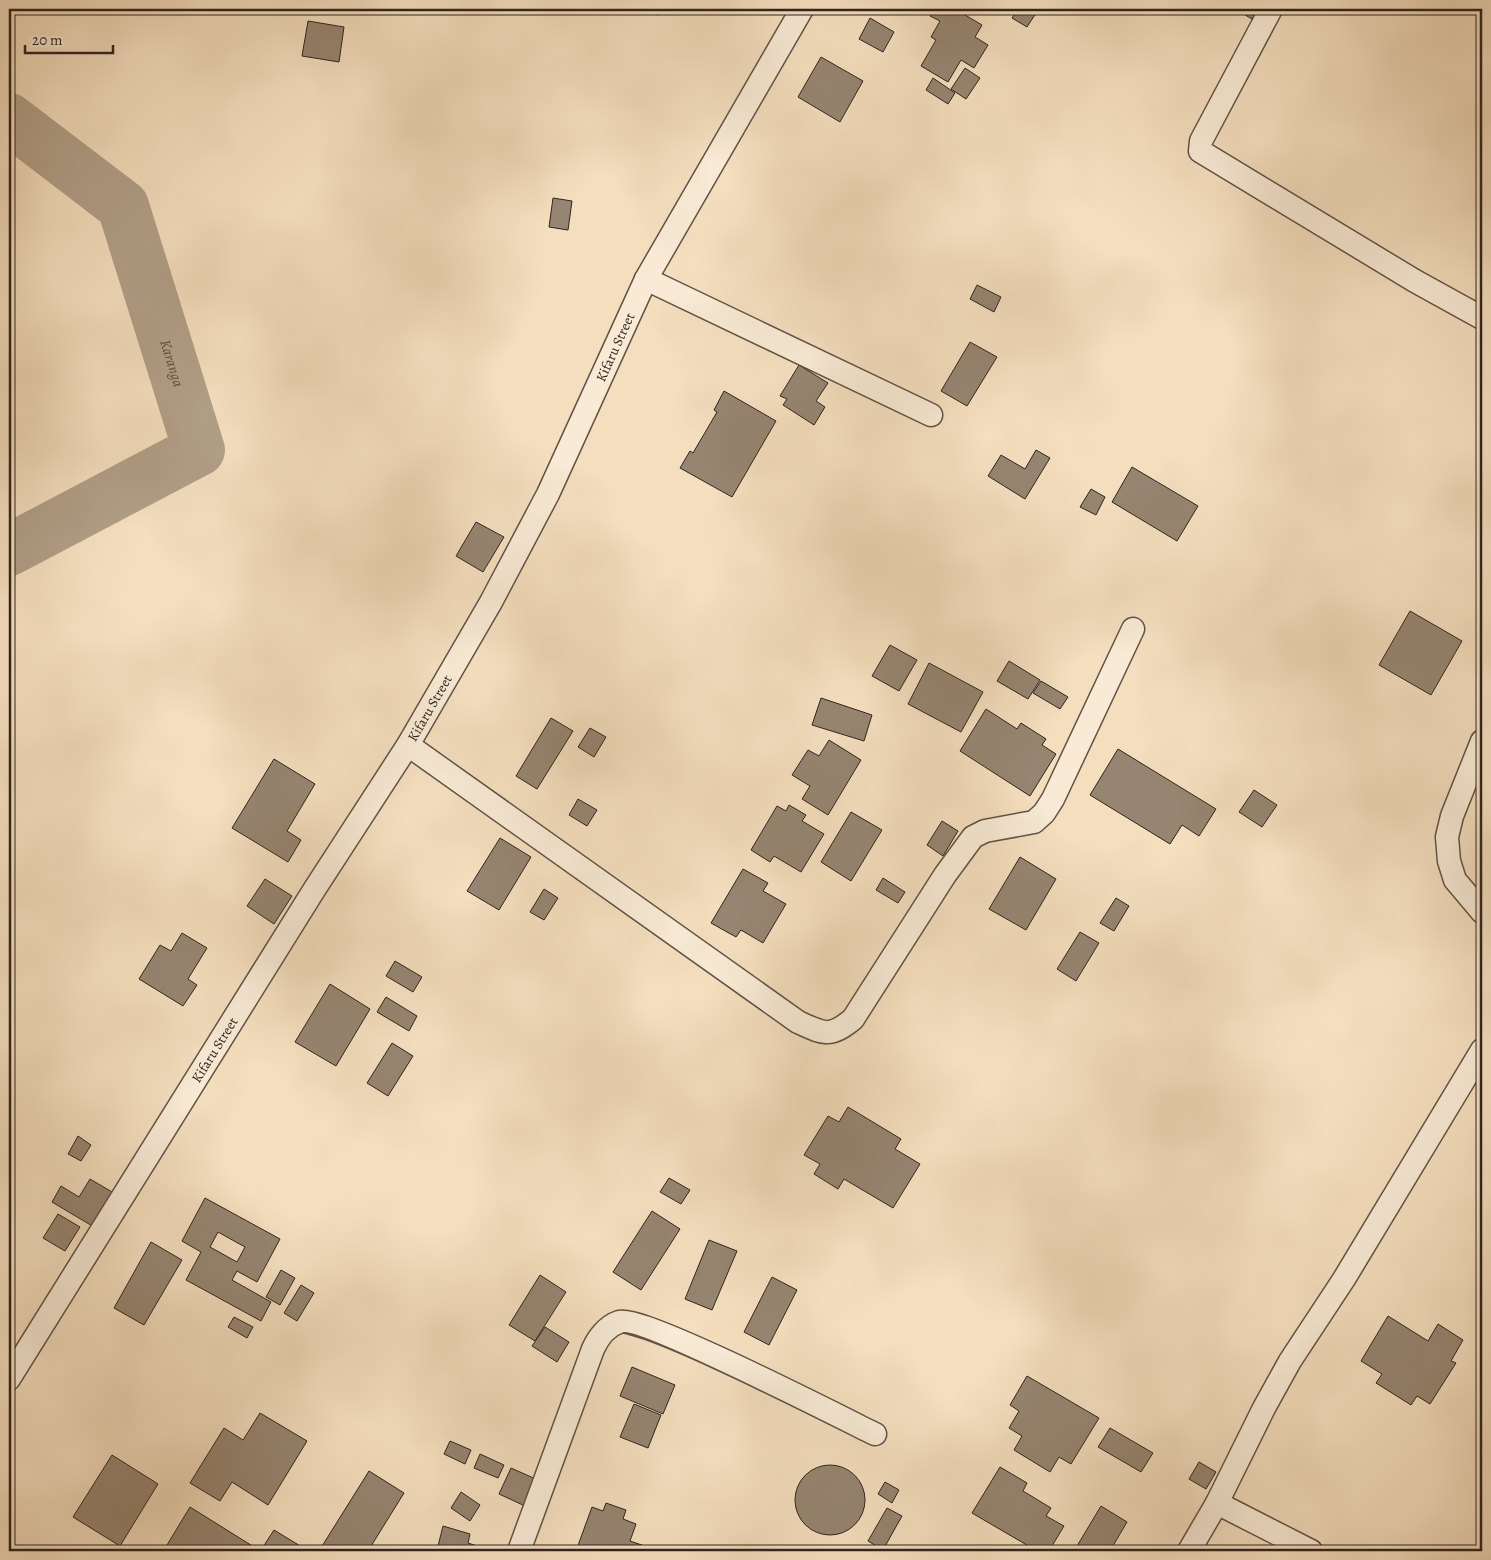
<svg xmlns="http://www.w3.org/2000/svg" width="1491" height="1560" font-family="Alegreya,serif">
  <rect width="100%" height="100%" fill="#f4debe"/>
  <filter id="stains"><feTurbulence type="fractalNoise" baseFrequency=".004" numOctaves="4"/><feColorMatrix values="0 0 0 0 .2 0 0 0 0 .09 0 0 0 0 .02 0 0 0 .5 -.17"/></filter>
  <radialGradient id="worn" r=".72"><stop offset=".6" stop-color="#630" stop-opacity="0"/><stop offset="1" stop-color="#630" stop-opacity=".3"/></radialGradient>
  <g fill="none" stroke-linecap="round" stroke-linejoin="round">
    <path stroke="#b19f88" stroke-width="52" id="s1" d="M9,119L123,206L199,450L9,550"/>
  </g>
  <path fill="#968571" stroke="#30241e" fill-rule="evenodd" d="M635,9H660L658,15Z
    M934,9H955L982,25L975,37L988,45L974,68L961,60L948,82L921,66L936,40L931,37L940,21L930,16Z
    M1018,9H1035L1038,10L1027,27L1012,18Z
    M1235,9H1258L1252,19Z
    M870,18L894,32L883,52L859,39Z
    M308,21L344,27L339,62L302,56Z
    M821,57L863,81L840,122L798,97Z
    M965,68L980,78L966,99L951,89Z
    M933,78L955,93L948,104L926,90Z
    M553,198L572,201L568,230L549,227Z
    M977,285L1001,297L994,312L970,299Z
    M970,342L997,357L967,406L941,391Z
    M799,365L828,383L816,401L825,407L814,425L783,405L787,399L780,396Z
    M724,391L776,421L732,497L680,468L690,451L693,453L717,412L714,410Z
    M1036,450L1050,458L1025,499L988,476L1001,455L1025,469Z
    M1132,467L1198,506L1177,541L1112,502Z
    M1091,489L1105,497L1096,515L1080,507Z
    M476,522L504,537L483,572L456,556Z
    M1410,611L1462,641L1431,695L1379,665Z
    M890,645L917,660L899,691L872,676Z
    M1009,661L1040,680L1028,699L997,681Z
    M929,663L983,692L961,732L908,704Z
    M1041,681L1068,697L1060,709L1033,693Z
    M821,698L872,715L864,741L812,725Z
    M986,709L1017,729L1021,723L1046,739L1042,745L1056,754L1030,796L960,751Z
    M551,718L573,731L537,789L516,776Z
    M590,728L606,737L594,757L578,747Z
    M829,740L861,760L828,815L802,799L810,786L792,775L808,750L819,756Z
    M1118,749L1216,809L1199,836L1182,825L1170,844L1090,795Z
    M274,759L315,784L287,831L301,840L288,862L232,828Z
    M1254,790L1277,805L1262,827L1239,812Z
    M578,799L597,810L587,826L569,815Z
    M789,805L806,815L802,821L824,834L801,872L774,856L770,862L751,850L777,806L786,811Z
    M851,812L882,830L851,881L821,862Z
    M942,821L958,831L943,856L927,845Z
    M500,838L531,857L499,910L467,891Z
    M1020,857L1056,879L1026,930L989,909Z
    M743,869L768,883L763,891L786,904L763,943L741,930L736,937L711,923Z
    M883,878L905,892L898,903L876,890Z
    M265,879L292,896L274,924L247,906Z
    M544,889L558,898L544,920L530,912Z
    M1116,898L1129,906L1114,931L1100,923Z
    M1080,932L1099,943L1076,981L1057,969Z
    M182,933L207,948L188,979L197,985L183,1006L139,979L160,945L171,951Z
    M395,961L422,977L413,992L386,976Z
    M330,984L370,1009L336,1066L295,1042Z
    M386,997L417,1016L409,1031L377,1012Z
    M392,1043L413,1056L388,1096L367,1083Z
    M848,1107L901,1139L895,1149L920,1164L893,1208L844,1179L838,1189L814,1174L820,1164L804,1155L828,1116L839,1122Z
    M78,1136L91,1145L81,1161L68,1154Z
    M669,1178L690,1190L681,1204L660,1192Z
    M90,1179L119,1196L99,1230L52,1202L61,1186L79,1197Z
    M205,1198L280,1239L257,1282L237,1271L232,1280L271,1302L261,1321L186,1280L201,1252L182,1241ZM218,1232L245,1247L237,1262L210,1247Z
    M652,1211L680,1229L641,1290L613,1272Z
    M58,1214L80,1227L65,1251L43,1238Z
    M709,1240L737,1251L712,1310L685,1299Z
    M151,1242L182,1260L144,1325L114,1308Z
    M281,1270L295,1278L280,1305L266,1297Z
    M540,1275L566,1292L535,1341L509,1325Z
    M772,1277L797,1290L769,1345L744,1332Z
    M301,1285L314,1293L297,1321L284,1313Z
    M1388,1316L1428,1341L1438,1324L1463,1340L1451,1361L1456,1363L1430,1404L1417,1396L1411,1405L1376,1383L1382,1374L1361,1361Z
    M234,1317L253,1327L247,1338L228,1327Z
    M545,1327L569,1342L557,1362L532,1346Z
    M632,1367L675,1385L663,1414L620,1396Z
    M1027,1376L1099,1418L1071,1464L1059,1457L1050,1472L1014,1450L1022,1436L1009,1428L1019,1411L1010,1405Z
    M634,1404L661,1415L648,1448L620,1437Z
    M260,1413L307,1441L268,1505L232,1482L220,1501L190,1483L224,1428L243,1440Z
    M1110,1428L1153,1453L1141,1472L1098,1447Z
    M450,1441L471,1450L465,1464L444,1454Z
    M480,1454L504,1465L498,1478L474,1468Z
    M112,1455L158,1484L120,1546L73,1517Z
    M1199,1462L1216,1472L1206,1489L1189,1479Z
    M795 1500a35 35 0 1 1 70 0a35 35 0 1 1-70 0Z
    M1000,1467L1027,1483L1023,1491L1051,1508L1046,1516L1064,1526L1049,1551H1037L972,1513Z
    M511,1468L538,1480L525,1506L499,1494Z
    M369,1471L404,1493L368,1551H319Z
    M885,1482L899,1490L892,1503L878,1494Z
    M461,1492L480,1505L470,1521L451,1508Z
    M606,1503L626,1510L623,1519L636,1524L630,1541L659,1551H576L592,1507L603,1511Z
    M1101,1506L1127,1522L1110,1551H1074Z
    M190,1507L254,1547L252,1551H177L167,1545Z
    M887,1508L902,1516L883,1550L868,1541Z
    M443,1526L470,1534L468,1543L480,1547L479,1551H428L429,1548L437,1550Z
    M274,1530L302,1547L299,1551H269L263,1547Z"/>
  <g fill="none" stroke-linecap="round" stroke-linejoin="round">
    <g stroke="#615246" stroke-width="25">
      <g id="minor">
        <path d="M1271,9L1201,141L1200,151L1415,281L1482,318"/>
        <path d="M646,279L931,415"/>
        <path d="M1482,741L1452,816L1447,837L1449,861L1455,880L1482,912"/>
        <path d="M408,745L798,1022C824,1034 830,1038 853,1019L945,875L973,837L985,831L1034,822L1044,813L1053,799L1133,629"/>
        <path id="s2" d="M9,1379L314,890L408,745L491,602L548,494L646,279L802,9"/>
        <path d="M1217,1503L1311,1551"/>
        <path d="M519,1551L593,1349C598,1338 607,1326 619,1322C640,1314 842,1418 875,1434"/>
        <path d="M1189,1551L1217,1503L1264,1408L1290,1361L1344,1279L1482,1050"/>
      </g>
    </g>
    <use href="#minor" stroke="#f8ead5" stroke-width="22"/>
  </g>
  <g text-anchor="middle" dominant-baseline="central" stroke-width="4.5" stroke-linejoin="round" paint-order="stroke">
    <g font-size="14" fill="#30241e" stroke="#f8ead5">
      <text stroke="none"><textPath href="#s2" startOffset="1198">Kifaru Street</textPath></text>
      <text stroke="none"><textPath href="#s2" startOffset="792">Kifaru Street</textPath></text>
      <text stroke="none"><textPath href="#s2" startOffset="388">Kifaru Street</textPath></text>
    </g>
    <g font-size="15" font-style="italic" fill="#5d4f43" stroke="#f8ead5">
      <text stroke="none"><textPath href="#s1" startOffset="308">Karanga</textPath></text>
    </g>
  </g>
  <rect width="1491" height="1560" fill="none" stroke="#f4debe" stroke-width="30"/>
  <rect x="10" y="10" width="1471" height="1540" fill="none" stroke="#30241e" stroke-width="2.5"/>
  <rect x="15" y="15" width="1461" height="1530" fill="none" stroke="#30241e"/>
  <path d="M25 45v8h88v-8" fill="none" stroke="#30241e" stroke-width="2.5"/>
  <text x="32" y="45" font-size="15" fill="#30241e" stroke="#f8ead5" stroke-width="4" paint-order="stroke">20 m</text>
  <rect width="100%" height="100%" filter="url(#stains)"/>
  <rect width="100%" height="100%" fill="url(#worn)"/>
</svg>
